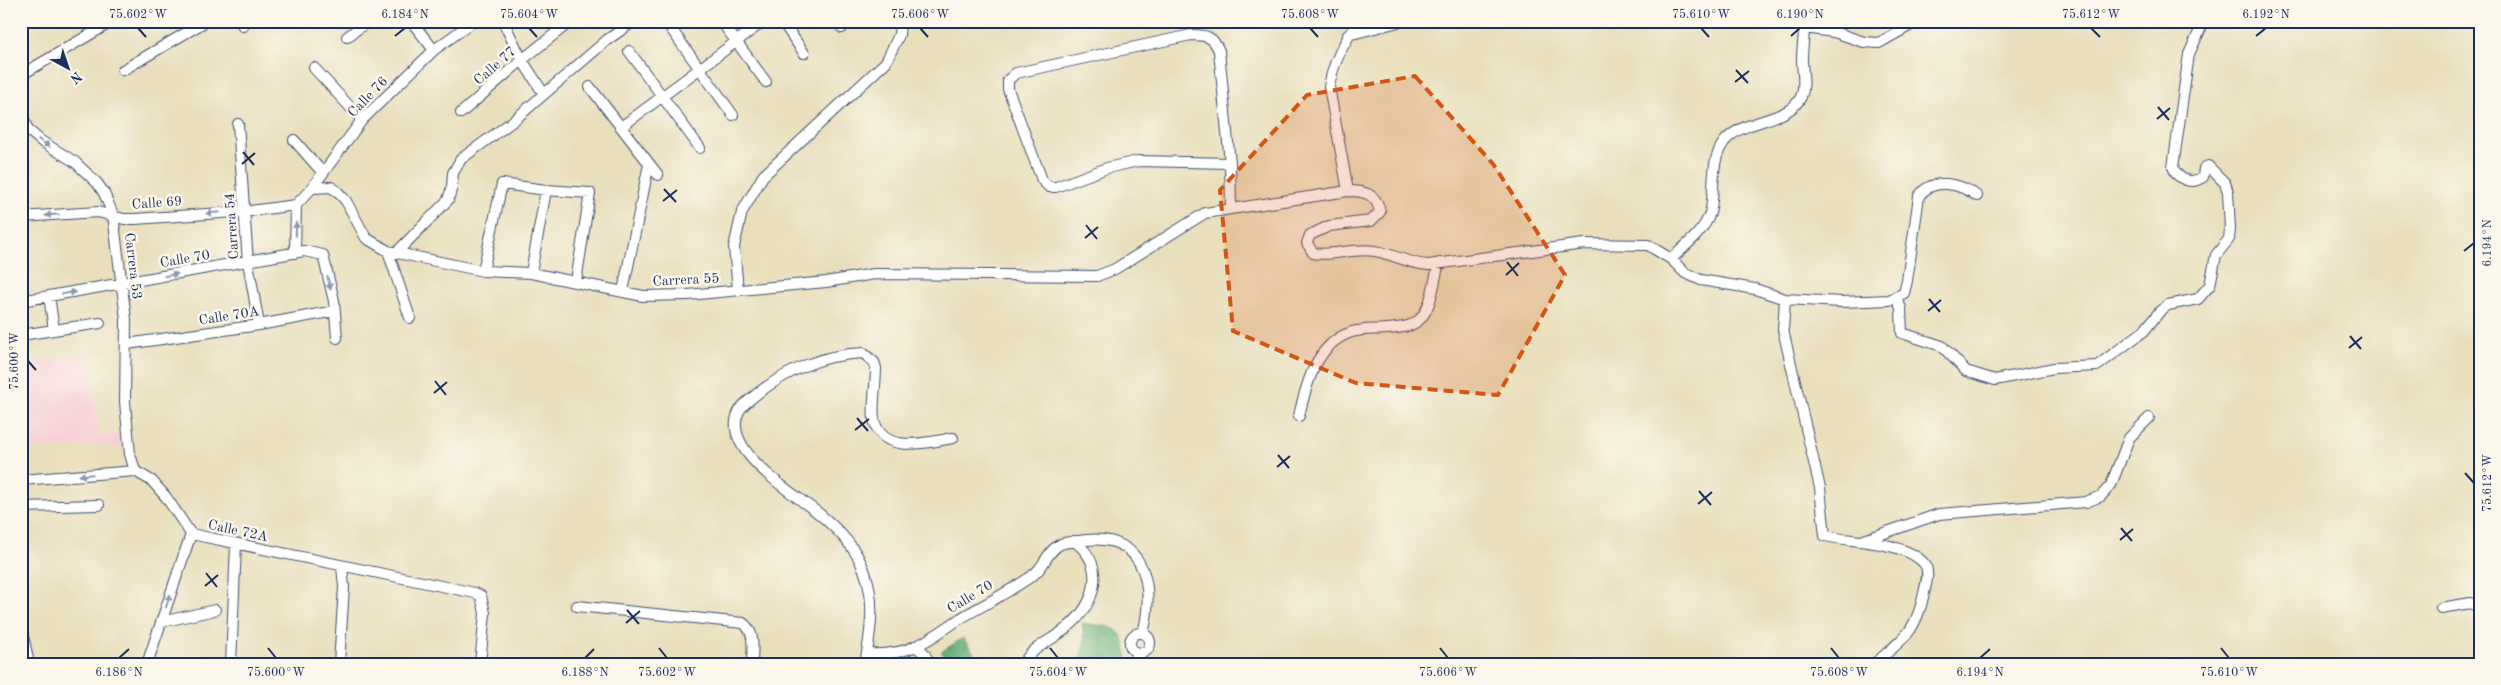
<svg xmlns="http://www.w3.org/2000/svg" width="2501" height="685" font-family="'Old Standard TT',serif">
  <defs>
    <pattern id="forest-crowns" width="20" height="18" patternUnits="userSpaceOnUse" patternTransform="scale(1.25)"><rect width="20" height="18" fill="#64ae77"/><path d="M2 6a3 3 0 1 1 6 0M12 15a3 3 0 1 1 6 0" fill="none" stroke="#528e65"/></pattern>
  </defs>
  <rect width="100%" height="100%" fill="#fbf7ec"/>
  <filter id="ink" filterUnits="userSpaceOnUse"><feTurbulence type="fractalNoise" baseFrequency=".02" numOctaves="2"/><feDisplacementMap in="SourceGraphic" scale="10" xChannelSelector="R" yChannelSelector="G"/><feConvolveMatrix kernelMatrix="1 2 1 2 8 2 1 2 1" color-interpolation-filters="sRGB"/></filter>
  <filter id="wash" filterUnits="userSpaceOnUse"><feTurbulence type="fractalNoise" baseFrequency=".0096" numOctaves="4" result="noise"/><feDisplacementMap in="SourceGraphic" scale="20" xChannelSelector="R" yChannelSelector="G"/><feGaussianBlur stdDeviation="1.12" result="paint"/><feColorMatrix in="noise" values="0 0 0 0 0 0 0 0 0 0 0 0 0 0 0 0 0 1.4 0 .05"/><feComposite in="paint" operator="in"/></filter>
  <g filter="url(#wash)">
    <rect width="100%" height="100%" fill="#e9dfbc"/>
    <path fill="#f7cfd5" d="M88,353L100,435L124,433L126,448L96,445L21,449V363Z"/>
    <path fill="url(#forest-crowns)" stroke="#406e6a" d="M1082,623C1115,628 1126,624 1127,664H1078L1085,642Z
      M963,638L982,664H952L941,652Z"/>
  </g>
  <g filter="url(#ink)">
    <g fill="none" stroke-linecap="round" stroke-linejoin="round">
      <g stroke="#3a496c" stroke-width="12">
        <path id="minor" d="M240,21L243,26
          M411,21L434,50
          M503,21L522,60L544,94
          M721,21L766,82
          M782,21L804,53
          M837,21L842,28
          M669,26L733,115
          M1348,35L1402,21
          M347,37L368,21
          M629,51L700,148
          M314,68L362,120
          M123,70L206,21
          M21,75L113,21
          M590,87L658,175
          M21,103L23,117L28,130L41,141L75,162L97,183L104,193L113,215L126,319L125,402L130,454L135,471
          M461,113L522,60L571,21
          M238,124L248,262L259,325
          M621,127L764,21
          M294,140L323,173
          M1230,163L1138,161L1107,168L1056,187H1049L1042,180L1008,89V80L1016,73L1191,35C1206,35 1213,36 1219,51L1230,163L1231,207
          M312,188L331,187L337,191L346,201L366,238L388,251L483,271L531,273L643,296L688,295L826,282L874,274L1097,276L1115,269L1205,213L1348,191C1365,191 1377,194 1380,212L1371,221L1329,226L1310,235L1307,243L1313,253C1333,257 1354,247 1375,251C1393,254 1409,264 1428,265L1584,244L1648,245L1671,259C1685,246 1704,232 1710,213C1716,190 1709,162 1724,142C1744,117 1787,124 1801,97C1806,85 1802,71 1802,59C1802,49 1804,38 1804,28L1834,32L1864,42L1879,43L1918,21
          M1348,191L1329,87C1333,61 1345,42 1358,21
          M296,205L312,188L362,120L434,50L474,21
          M21,217L98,212L124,219H135L250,211L296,205
          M388,251L410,318
          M295,253L296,205
          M396,253L448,200L452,187L453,173L461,159L513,121L607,40L634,21
          M1671,259L1685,273L1701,280L1755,289L1785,299L1842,302L1889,300L1904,293L1907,281L1919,196C1932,177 1960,183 1977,196
          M483,271L502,184L546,190L590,193L576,281
          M531,273L546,190
          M738,290L734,247L742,212L763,176L886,62L899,35L900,21
          M623,291L649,164
          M49,296L54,330
          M1896,298L1901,308L1902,333L1942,346L1966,371L1995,380L2054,368L2097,366L2144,331L2160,311L2168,305L2198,299L2210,285L2216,255L2229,239L2230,229L2228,192L2225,183L2208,166L2204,168L2203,177C2191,185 2178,180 2173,167L2189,54L2204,21
          M1785,299L1783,330L1820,488L1825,536C1852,542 1909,541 1926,566C1929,576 1926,584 1924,593C1916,633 1903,639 1874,664
          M21,301L304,251L323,255L334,301L337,338
          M21,335L100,323
          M127,344L259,325L335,311
          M1299,416C1306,385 1316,343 1352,332C1362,329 1375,330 1386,329C1397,328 1410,328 1419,320C1432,308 1434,280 1439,263
          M21,480L135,471L152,481L166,497L191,534L475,593L481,596L485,613L480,664
          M21,507L99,505
          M1864,540L1939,514L2086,502L2101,496L2111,485L2129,438L2149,418
          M577,606L743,623C756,632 752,649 752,664
          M2441,608L2470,603L2480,608
          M161,622L215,610
          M1130 643a10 10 0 1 1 20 0a10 10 0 1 1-20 0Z
          M915,646L924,653L930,664
          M867,654C883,655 901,653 916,646C932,639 947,627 961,618C985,604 1011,591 1033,575C1045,567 1047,550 1061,544C1069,541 1079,541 1087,540C1146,534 1155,588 1143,633
          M147,664L191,534
          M231,664L236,544
          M339,664L344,587L342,567
          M865,664C872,626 877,591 858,557C848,539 833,525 817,512C793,493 715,447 741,408C746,402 752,398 758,393C790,369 822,355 863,353L874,362L876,368C876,384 872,405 874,419C881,456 929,442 953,438
          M1023,664C1034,645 1052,641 1068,627C1096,604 1107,565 1074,541
          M1133,664L1137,652"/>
      </g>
      <g stroke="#3a496c" stroke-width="14">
        <path id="major" d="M21,631L28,664"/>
      </g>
      <use href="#minor" stroke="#fff" stroke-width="10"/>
      <use href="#major" stroke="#fff" stroke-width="12"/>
    </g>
    <defs><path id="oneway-solid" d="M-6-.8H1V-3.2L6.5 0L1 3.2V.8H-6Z" transform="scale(1.25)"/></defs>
    <g fill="#8d97ae">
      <use href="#oneway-solid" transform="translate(44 143) rotate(34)"/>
      <use href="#oneway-solid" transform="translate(213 213) rotate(175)"/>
      <use href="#oneway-solid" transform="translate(52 215) rotate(175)"/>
      <use href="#oneway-solid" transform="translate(296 229) rotate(-89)"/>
      <use href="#oneway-solid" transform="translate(171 275) rotate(-10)"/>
      <use href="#oneway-solid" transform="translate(329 283) rotate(76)"/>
      <use href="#oneway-solid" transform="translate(69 293) rotate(-9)"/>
      <use href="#oneway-solid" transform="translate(86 475) rotate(175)"/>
      <use href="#oneway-solid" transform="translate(168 601) rotate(-72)"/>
    </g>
  </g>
  <path fill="#d45514" fill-opacity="0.2" stroke="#d45514" stroke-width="4" stroke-dasharray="10 6" stroke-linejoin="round" d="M1415,76L1493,164L1565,275L1498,395L1356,383L1233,331L1220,190L1307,95Z"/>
  <path fill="none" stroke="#1b2f5e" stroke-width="2" d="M138,28L146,37M529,28L537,37M920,28L928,37M1310,28L1318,37M1701,28L1709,37M2091,28L2100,37M395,36L405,28M1791,36L1800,28M2256,36L2266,28M1736,70L1748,83M1735,82L1749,71M2158,107L2169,120M2157,119L2170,108M243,152L254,165M242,164L255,153M664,189L676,202M663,201L677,190M1086,225L1097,239M1085,238L1098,227M2464,251L2474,243M1507,262L1518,276M1506,275L1519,263M1929,299L1940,312M1928,311L1941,300M2350,336L2361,349M2349,348L2362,337M28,361L36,370M435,381L446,395M434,393L447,382M857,418L868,431M855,430L869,419M1278,455L1289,468M1277,467L1290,456M2465,473L2474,483M1699,491L1711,505M1698,504L1712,492M2121,528L2132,541M2120,540L2133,529M206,573L217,587M205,586L218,575M627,610L639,624M626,623L640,611M268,648L276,658M659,648L667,658M1050,648L1058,658M1440,648L1448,658M1831,648L1839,658M2221,648L2229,658M119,658L129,649M585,658L594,649M1980,658L1990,649"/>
  <g text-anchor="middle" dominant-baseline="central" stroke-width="5" stroke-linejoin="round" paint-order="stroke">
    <g font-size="14" fill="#1b2f5e" stroke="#fbf7ec">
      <text transform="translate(495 66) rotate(-41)">Calle 77</text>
      <text transform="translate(368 97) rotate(-46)">Calle 76</text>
      <text transform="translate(157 203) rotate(-4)">Calle 69</text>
      <text transform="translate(232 226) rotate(-94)">Carrera 54</text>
      <text transform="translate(185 259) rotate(-10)">Calle 70</text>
      <text transform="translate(133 266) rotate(83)">Carrera 53</text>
      <text transform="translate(686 280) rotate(-3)">Carrera 55</text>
      <text transform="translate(229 316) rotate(-9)">Calle 70A</text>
      <text transform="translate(238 531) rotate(12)">Calle 72A</text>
      <text transform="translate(970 597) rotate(-31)">Calle 70</text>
    </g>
  </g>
  <rect width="2501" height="685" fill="none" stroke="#fbf7ec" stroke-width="55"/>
  <g transform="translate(68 68) rotate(140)" stroke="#fbf7ec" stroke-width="4" paint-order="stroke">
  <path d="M0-4L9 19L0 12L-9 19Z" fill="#1b2f5e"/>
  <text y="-8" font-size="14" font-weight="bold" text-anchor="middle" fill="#1b2f5e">N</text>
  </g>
  <rect x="28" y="28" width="2446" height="630" fill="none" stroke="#1b2f5e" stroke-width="2"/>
  <g font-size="12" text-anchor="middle" fill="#1b2f5e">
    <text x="138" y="18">75.602°W</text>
    <text x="405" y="18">6.184°N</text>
    <text x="529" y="18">75.604°W</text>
    <text x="920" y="18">75.606°W</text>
    <text x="1310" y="18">75.608°W</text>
    <text x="1701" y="18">75.610°W</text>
    <text x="1800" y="18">6.190°N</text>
    <text x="2091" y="18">75.612°W</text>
    <text x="2266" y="18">6.192°N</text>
    <text transform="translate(2487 243) rotate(-90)" y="4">6.194°N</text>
    <text transform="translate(14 361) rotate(-90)" y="4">75.600°W</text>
    <text transform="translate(2487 483) rotate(-90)" y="4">75.612°W</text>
    <text x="119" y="676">6.186°N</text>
    <text x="276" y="676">75.600°W</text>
    <text x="585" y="676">6.188°N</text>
    <text x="667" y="676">75.602°W</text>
    <text x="1058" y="676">75.604°W</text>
    <text x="1448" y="676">75.606°W</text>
    <text x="1839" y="676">75.608°W</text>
    <text x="1980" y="676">6.194°N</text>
    <text x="2229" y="676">75.610°W</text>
  </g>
</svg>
